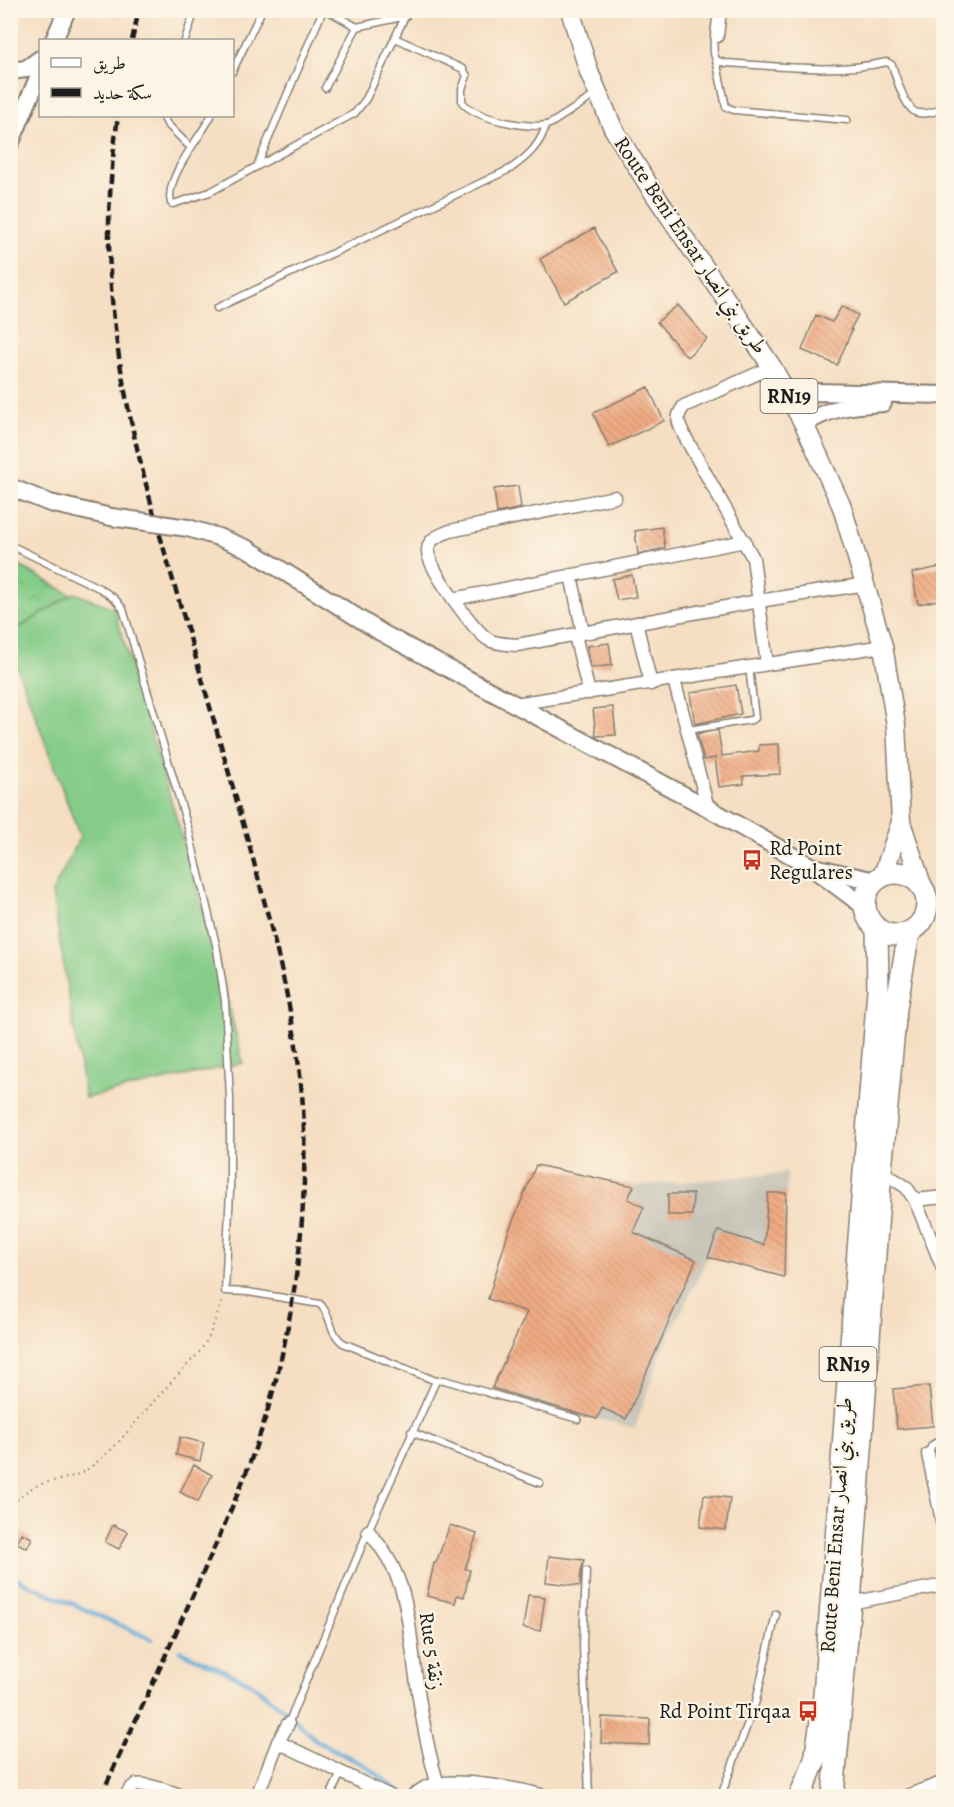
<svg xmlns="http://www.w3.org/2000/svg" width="954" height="1807" font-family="Alegreya,Amiri,serif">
  <defs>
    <pattern id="park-crowns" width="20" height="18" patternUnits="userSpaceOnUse" patternTransform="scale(1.5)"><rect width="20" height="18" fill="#85cc88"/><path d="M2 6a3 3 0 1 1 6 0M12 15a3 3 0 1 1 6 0" fill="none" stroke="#72af75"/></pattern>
    <pattern id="building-back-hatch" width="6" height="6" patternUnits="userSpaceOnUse" patternTransform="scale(1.5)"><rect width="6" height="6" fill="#efab83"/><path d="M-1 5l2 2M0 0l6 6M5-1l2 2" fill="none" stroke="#cc9371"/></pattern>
  </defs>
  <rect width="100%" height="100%" fill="#fcf5e5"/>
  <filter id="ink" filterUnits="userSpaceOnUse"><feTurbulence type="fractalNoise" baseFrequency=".0167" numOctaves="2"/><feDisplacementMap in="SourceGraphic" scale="12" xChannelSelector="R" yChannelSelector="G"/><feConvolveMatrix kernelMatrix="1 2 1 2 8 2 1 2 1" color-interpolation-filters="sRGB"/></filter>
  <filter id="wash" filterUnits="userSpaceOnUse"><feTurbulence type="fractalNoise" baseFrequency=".008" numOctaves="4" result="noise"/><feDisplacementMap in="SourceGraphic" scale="24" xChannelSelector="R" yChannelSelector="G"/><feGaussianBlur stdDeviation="1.35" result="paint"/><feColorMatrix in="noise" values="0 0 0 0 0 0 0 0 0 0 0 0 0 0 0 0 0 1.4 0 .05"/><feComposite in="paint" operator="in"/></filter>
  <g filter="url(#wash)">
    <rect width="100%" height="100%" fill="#f5dec2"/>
    <path fill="#c8c4b8" d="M536,1165L634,1186L787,1173L784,1277L708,1257L661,1352L635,1428L490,1393L522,1323L530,1313L488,1299L508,1233Z"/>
    <path fill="url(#park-crowns)" stroke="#507452" stroke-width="1.5" d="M11,561L72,595L11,633Z"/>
    <path fill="#85cc88" stroke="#507452" stroke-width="1.5" d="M74,593L114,608L210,932L243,1063L85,1098L52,893L80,837L11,650V633Z"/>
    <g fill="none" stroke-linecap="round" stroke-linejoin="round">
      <path stroke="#63a9d9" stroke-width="4.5" d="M10,1576L151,1639
        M180,1651L249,1682L286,1711L317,1741L366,1766L405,1796"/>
    </g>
    <g id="blocks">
      <path fill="url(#building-back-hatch)" d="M594,228L618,272L564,302L540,259Z
        M678,305L707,339L687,357L657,322Z
        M842,306L858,315L850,330H852L837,365L802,350L816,315L832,322Z
        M648,387L664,421L609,447L593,413Z
        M518,486L521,508L497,513L494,489Z
        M662,527L665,548L638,554L635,531Z
        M944,566V599L918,604L912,573Z
        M632,575L636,597L617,600L612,579Z
        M609,643L612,665L591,668L587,646Z
        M736,685L741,714L695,724L690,693Z
        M613,707L616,735L596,736L593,709Z
        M718,730L722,756L759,751V745L779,744L780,774L743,776L744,784L719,787L715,758L704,760L697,734Z
        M536,1165L634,1186L628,1199L644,1207L633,1232L696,1260L626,1419L602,1408L597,1419L492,1388L527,1312L488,1299L508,1233Z
        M768,1193H786L784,1277L708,1257L718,1231L764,1245Z
        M668,1194H693L692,1215H668Z
        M929,1386L933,1426L897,1429L893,1389Z
        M180,1437L204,1443L200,1461L176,1455Z
        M194,1465L212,1475L198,1502L180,1492Z
        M704,1495L730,1498L726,1530L700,1527Z
        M113,1525L128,1532L119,1549L105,1542Z
        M450,1525L477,1534L465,1569L470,1570L464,1597L457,1595L455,1603L427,1596L434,1563H436Z
        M22,1533L32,1538L27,1548L17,1543Z
        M549,1556L584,1560L581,1571L580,1586L546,1582Z
        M528,1595L545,1597L540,1631L523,1628Z
        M602,1717L650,1719L649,1745L601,1743Z"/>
    </g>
  </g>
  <g filter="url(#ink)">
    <use href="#blocks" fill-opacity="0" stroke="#887d6f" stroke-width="1.5"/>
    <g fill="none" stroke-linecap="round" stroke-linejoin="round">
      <g stroke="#887d6f" stroke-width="9">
        <path id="lane" d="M327,10L357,27L406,16
          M717,36C712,43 713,53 716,60L725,63C777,66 835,74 887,62L892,65C896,77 904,106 915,112C923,116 936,111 944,109
          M395,38L463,69L467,76L462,89V102C476,119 530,130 550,124L595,95
          M185,40L195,10
          M716,60L726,107L734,110L847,120
          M232,72L262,10
          M325,88L357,27
          M163,116L167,124L191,148
          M211,116C201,137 164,178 171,203L173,204L210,192L355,113L366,99L408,10
          M257,166L323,10
          M217,308L510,169C527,157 540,146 546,125
          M10,545L101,589L115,599L123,609L188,828L217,949L225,1001L230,1098V1191L225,1291L248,1292L320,1304C332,1316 329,1333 343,1343L436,1381
          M688,730L751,720L755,718L749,667
          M411,1432L540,1483
          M928,1454L932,1445L944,1438
          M586,1571L583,1644L589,1796
          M288,1724L368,1531L436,1381L444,1380L578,1419
          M330,1796L341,1773
          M721,1796L756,1701L776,1614"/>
      </g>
      <g stroke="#887d6f" stroke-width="15">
        <path id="street" d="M717,36L720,10
          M615,497L450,531C440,535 427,539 428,552C429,569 474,631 489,640C497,644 508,644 517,645L759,601L866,584
          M571,575L583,633
          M453,599L745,541
          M636,623L651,684
          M575,635L589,693
          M767,664L753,558L684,435C678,422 675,418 684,406L772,367
          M674,680L708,808
          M515,704L883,646
          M881,1171L906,1187L915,1200L944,1271
          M915,1200L944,1197
          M928,1454L944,1530
          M368,1531C410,1578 407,1618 416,1677C421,1713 427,1749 438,1785
          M850,1603L944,1585
          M278,1742L390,1796
          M126,1796C128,1792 131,1787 136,1785C146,1782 174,1794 185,1796
          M257,1796L278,1742L288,1724
          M412,1796C417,1793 423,1788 428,1786C457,1777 516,1788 545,1796
          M907,1796L944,1782"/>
      </g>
      <g stroke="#887d6f" stroke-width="20">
        <path id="secondary" d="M54,40L67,10
          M10,71L26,69L40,59
          M10,144L40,73
          M792,402L804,395L817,392L944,395
          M804,424C831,407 852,405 883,403
          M10,487L50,503L111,517
          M188,528L218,537L248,549L382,633L708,808L810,866L865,907
          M814,867L875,881"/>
      </g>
      <g stroke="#887d6f" stroke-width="21">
        <path id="primary" d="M570,10L589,72L613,128L649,186L772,367L804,424L842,507L883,646L896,725L901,822L923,888
          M883,875L901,822"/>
      </g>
      <g stroke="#887d6f" stroke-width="24">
        <path id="highway" d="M865 904a31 31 0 1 1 62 0a31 31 0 1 1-62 0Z
          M800,1796L815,1760L823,1708L878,990L877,928
          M833,1796L850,1603L881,1171L896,1008L909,932"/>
      </g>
      <path stroke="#887d6f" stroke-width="2" stroke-dasharray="1.5 4.5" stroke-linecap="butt" d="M10,1510C33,1472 61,1488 89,1468C112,1452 130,1429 148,1408C164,1390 181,1371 198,1354L208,1339L223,1299"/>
      <use href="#lane" stroke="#fff" stroke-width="6"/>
      <use href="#street" stroke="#fff" stroke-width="12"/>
      <use href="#secondary" stroke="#fff" stroke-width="16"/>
      <use href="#primary" stroke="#fff" stroke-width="18"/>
      <use href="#highway" stroke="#fff" stroke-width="21"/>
      <path stroke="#1c1c1c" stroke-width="4.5" stroke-dasharray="9 4.5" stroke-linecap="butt" d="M132,40L139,10
        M101,1796C131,1730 162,1664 192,1597C218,1539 246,1480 265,1419C295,1320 309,1211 303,1107C297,1022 275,941 253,859C232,783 210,707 188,631C149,500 108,367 109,229C109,191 113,153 118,116"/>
      <g stroke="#887d6f" stroke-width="20" stroke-linecap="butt">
        <path id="secondary-bridge" d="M111,517L188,528"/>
      </g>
      <use href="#secondary-bridge" stroke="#fff" stroke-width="16"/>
    </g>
  </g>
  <defs>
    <g id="bus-bare" transform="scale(1.62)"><path d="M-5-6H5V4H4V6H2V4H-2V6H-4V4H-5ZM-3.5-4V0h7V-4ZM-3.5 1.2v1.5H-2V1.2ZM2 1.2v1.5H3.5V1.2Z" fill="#c8321e" stroke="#fcf5e5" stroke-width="2.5" paint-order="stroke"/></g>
  </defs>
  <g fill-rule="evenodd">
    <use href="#bus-bare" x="752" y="860"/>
    <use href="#bus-bare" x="808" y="1711"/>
  </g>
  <g text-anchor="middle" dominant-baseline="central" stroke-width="4.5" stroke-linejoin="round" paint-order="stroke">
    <g fill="#fcf5e5" stroke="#5f5d58" stroke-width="1.5">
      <rect x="760.5" y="379" width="57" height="34" rx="4.5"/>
      <rect x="819.5" y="1347" width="57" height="34" rx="4.5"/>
    </g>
    <g font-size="20" font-weight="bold" fill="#1c1c1c">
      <text x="789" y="396">RN19</text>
      <text x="848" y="1364">RN19</text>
    </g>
    <g font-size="21" fill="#1c1c1c" stroke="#fcf5e5">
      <text transform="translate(691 245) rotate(56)">Route Beni Ensar طريق بني انصار</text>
      <text transform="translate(836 1525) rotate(-86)">Route Beni Ensar طريق بني انصار</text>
      <text transform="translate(432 1651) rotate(82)">Rue 5 زنقة</text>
    </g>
    <g font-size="21" fill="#1c1c1c" stroke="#fcf5e5" text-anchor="start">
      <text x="769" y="848">Rd Point<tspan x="769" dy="24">Regulares</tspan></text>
      <text x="791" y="1711" text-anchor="end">Rd Point Tirqaa</text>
    </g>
  </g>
  <rect width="954" height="1807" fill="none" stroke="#fcf5e5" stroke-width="36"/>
  <rect x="39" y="39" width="195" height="78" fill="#fcf5e5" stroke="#a29e95" stroke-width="1.5"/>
  <rect x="51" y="58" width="30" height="9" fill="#ffffff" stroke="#a29e95" stroke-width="1.5"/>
  <text x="93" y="69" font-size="18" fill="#1c1c1c">طريق</text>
  <rect x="51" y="88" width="30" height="9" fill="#1c1c1c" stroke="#a29e95" stroke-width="1.5"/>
  <text x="93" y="99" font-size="18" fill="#1c1c1c">سكة حديد</text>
</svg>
